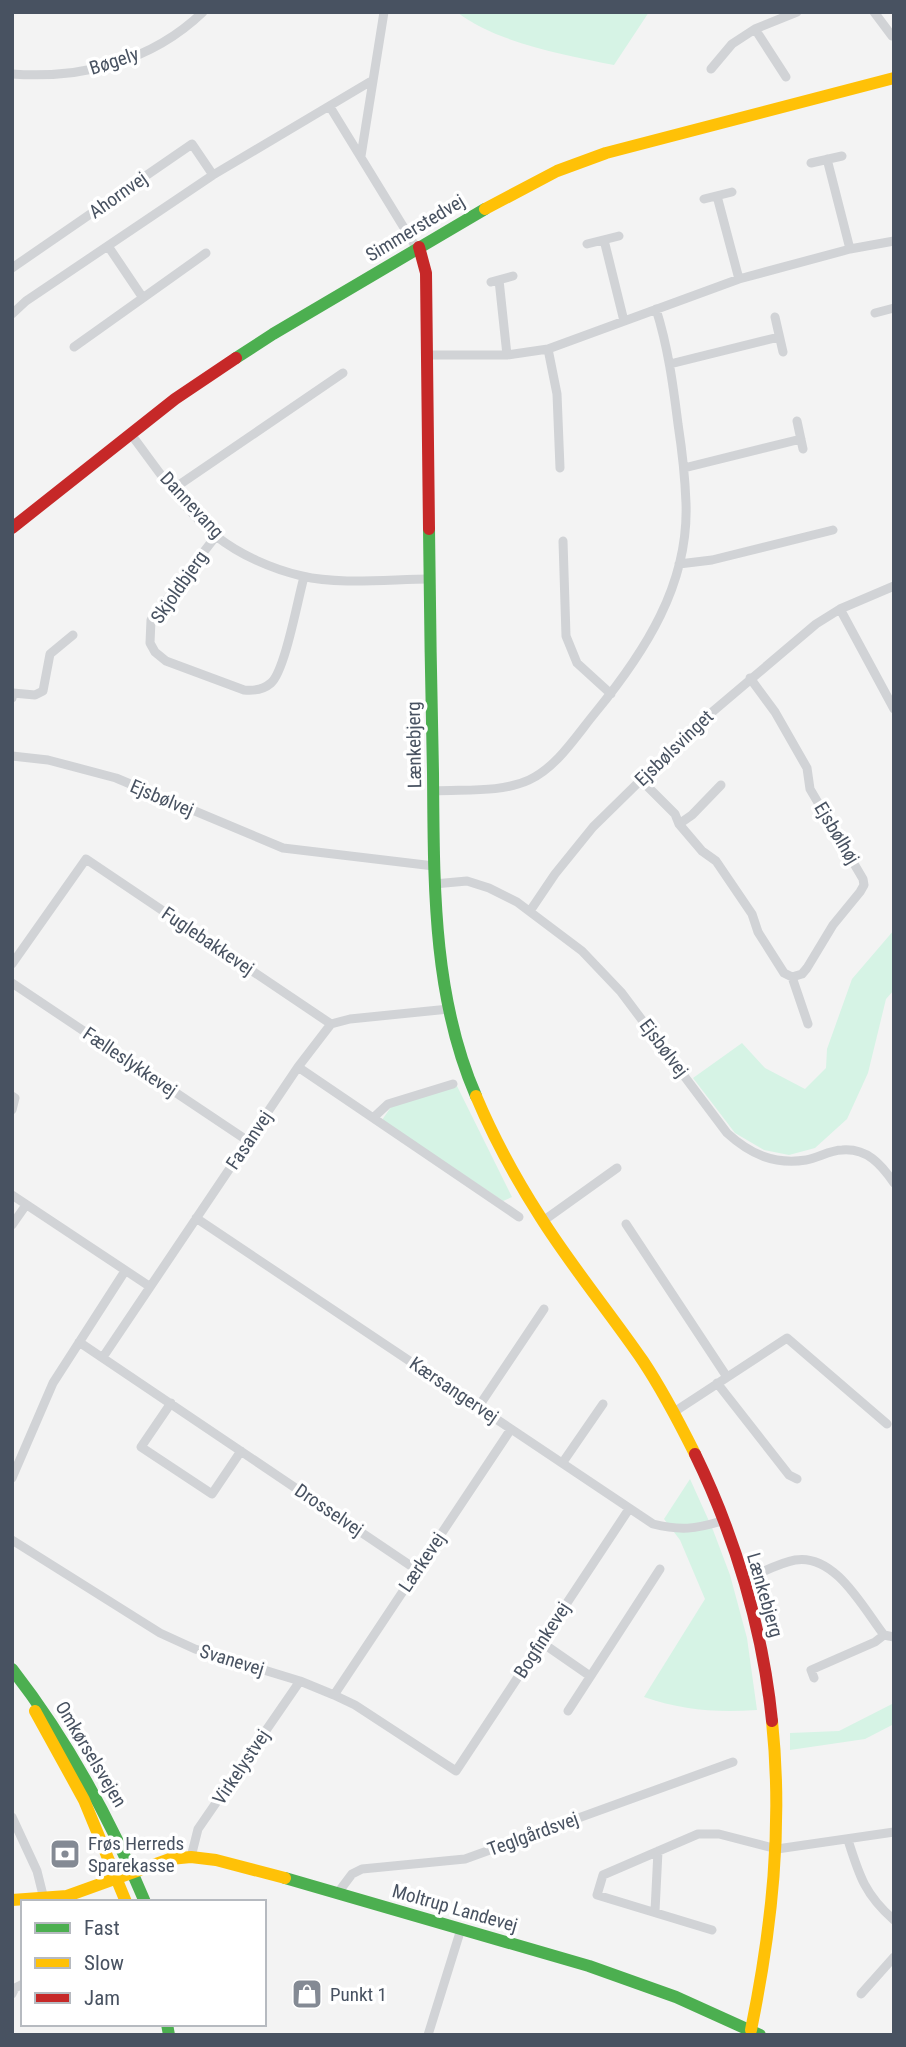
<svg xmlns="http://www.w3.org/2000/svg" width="906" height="2047" font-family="'Roboto Condensed',sans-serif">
  <rect width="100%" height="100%" fill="#f3f3f3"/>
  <path fill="#d6f3e5" d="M457,12H649L614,65C566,55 496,43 457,12Z
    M894,930V990L886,999L868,1073L847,1119L815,1148L789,1155L764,1150L735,1133L693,1078L742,1043L765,1068L805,1089L826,1068L827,1049L852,979Z
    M457,1086L512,1197L503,1201L382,1120L391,1107Z
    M690,1479L713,1530L730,1575L747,1638L757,1710C716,1713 682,1710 644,1697L705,1599L680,1540L664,1519Z
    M894,1703V1724L865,1739L790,1750V1733L839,1731Z"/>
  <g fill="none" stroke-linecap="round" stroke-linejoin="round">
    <path stroke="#d1d3d6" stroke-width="9" d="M874,12L892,36
      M755,29L786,77
      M711,69L732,44L755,29L797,12
      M12,74C82,79 151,62 203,12
      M330,107L417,249
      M361,156L384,12
      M827,159L850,249
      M811,163L842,156
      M717,196L739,279
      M704,199L732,192
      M604,240L624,321
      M587,244L619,236
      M108,246L143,298
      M12,268L192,144L213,175
      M499,280L507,355
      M491,282L513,276
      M875,313L894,308
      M12,314L26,301L213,175L373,80
      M775,317L783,352
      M74,347L206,253
      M548,349L557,394L560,468
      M427,355H507L548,349L739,279L850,249L894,241
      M670,364L779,337
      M797,421L803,449
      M130,433C156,467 182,508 216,536C240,555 272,569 302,576C339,585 392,579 430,579
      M684,468L801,439
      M173,489L343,373
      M216,536L151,620L150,643L155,652L166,661L244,690C254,691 263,690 271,683C285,671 298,598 304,577
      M563,541L566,636L577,663L611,694
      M679,564L712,560L833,530
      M840,609L894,709
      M12,698L13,693L35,695L43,691L50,654L73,635
      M12,756L48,760L116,778L283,848L434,866
      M640,779L675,814L679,824L702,851L716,861L752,914L758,932L784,973L792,977L802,974L807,968L833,925L860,892L864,885L863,879L810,789L807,768L775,712L750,678
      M434,791C464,789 501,793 529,780C557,767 576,736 595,713C645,652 689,584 686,503C685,476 682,450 678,424C673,384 668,347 656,309
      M679,824L692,815L721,785
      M434,884L467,881L489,888L517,902L582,951L621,992L727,1133C750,1154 774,1165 806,1160C818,1158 830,1150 842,1150C867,1148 881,1164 894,1183
      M530,911L555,874L593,827L698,724L816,624L840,609L894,586
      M12,964L86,859L331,1024
      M792,977L808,1024
      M12,983L248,1141
      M298,1067L519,1217
      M12,1096L15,1098L12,1110
      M373,1118L388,1104L453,1084
      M12,1195L149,1286
      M196,1218L653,1524C681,1531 695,1529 722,1521
      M543,1221L617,1168
      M626,1224L727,1377
      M12,1225L26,1205
      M79,1342L417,1570
      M103,1357L298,1067L331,1024L350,1019L449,1009
      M717,1383L789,1475L797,1479
      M171,1403L141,1447L212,1494L241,1451
      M479,1406L544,1309
      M674,1412L787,1338L887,1424
      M563,1462L603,1404
      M12,1478L53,1383L125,1271
      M12,1540L160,1633L195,1649L300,1681L334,1695L355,1705L456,1771L629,1509
      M743,1580C760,1574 778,1563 795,1560C835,1553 863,1608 884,1635L894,1637
      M541,1642L590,1676
      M814,1678L811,1670L875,1642L884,1635
      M334,1695L511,1429
      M568,1711L660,1569
      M12,1817L37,1871L44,1899
      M848,1840C859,1875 865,1895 894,1920
      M191,1857L198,1829L300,1681
      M337,1894L352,1874L362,1869L465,1859L733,1762
      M655,1911L658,1851
      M712,1930L597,1895L603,1875L698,1834H719L777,1849L894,1832
      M12,1994L15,1988L23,1984
      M861,1994L894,1957
      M428,2035L461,1929"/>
    <path stroke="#4caf50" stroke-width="12" d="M236,358L273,334L485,209
      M429,529C430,610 431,692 433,773C434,881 432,995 476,1096
      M12,1669C68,1741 110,1818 145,1902
      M285,1878L589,1966L676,1997L760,2035
      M167,2024L169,2035"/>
    <path stroke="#ffc107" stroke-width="12" d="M485,209L557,171L606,153L894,78
      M476,1096C494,1139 516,1179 541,1218C572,1267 610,1313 643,1361C663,1391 679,1422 695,1454
      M35,1711L84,1800L126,1902
      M12,1900L67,1896L170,1859L191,1857L216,1860L285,1878
      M751,2030C772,1927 783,1826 772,1721"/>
    <path stroke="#c62828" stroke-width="12" d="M419,247L426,273L429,529
      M12,528L175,399L236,358
      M695,1454C735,1536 763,1630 772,1721"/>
  </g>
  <defs>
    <g id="bank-square" transform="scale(1.575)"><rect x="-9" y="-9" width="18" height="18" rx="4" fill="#848a94" stroke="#fff"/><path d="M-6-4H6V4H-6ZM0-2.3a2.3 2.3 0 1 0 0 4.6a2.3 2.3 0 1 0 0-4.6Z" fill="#fff"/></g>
    <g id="shop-square" transform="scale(1.575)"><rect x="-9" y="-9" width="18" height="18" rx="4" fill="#848a94" stroke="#fff"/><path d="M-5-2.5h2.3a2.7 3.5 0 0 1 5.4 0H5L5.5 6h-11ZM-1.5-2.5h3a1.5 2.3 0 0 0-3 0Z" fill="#fff"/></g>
  </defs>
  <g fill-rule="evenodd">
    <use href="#bank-square" x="65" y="1854"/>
    <use href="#shop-square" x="307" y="1994"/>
  </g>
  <g text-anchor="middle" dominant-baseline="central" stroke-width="7" stroke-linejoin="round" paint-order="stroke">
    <g font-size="19" fill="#485261" stroke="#fff">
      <text transform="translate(114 61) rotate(-18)">Bøgely</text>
      <text transform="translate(118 195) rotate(-35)">Ahornvej</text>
      <text transform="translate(415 228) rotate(-31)">Simmerstedvej</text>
      <text transform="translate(192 505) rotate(47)">Dannevang</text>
      <text transform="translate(179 587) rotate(-55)">Skjoldbjerg</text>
      <text transform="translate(414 745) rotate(-91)">Lænkebjerg</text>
      <text transform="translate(674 748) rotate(-44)">Ejsbølsvinget</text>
      <text transform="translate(162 798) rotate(23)">Ejsbølvej</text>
      <text transform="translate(837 833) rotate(59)">Ejsbølhøj</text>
      <text transform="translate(208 941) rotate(34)">Fuglebakkevej</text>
      <text transform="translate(664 1048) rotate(53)">Ejsbølvej</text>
      <text transform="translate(130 1062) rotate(34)">Fælleslykkevej</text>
      <text transform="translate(249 1140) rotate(-56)">Fasanvej</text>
      <text transform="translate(454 1390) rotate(34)">Kærsangervej</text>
      <text transform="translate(329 1510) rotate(34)">Drosselvej</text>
      <text transform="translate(422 1562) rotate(-56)">Lærkevej</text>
      <text transform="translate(765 1595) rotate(74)">Lænkebjerg</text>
      <text transform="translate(542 1640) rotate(-57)">Bogfinkevej</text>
      <text transform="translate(232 1660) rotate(17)">Svanevej</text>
      <text transform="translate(91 1754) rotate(59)">Omkørselsvejen</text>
      <text transform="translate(241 1767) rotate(-56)">Virkelystvej</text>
      <text transform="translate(533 1834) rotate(-20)">Teglgårdsvej</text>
      <text transform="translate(455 1908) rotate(16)">Moltrup Landevej</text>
    </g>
    <g font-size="19" fill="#485261" stroke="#fff" text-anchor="start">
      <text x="88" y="1843">Frøs Herreds<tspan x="88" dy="22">Sparekasse</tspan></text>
      <text x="330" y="1994">Punkt 1</text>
    </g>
  </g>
  <rect width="906" height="2047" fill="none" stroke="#485261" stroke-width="28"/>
  <rect x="21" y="1900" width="245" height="126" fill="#ffffff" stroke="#b6bac0" stroke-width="2"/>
  <rect x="35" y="1923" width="35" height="10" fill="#4caf50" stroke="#b6bac0" stroke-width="2"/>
  <text x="84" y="1935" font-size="21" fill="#485261">Fast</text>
  <rect x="35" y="1958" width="35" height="10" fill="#ffc107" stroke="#b6bac0" stroke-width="2"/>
  <text x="84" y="1970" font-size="21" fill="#485261">Slow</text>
  <rect x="35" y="1993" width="35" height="10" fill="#c62828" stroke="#b6bac0" stroke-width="2"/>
  <text x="84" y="2005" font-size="21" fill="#485261">Jam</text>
</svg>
